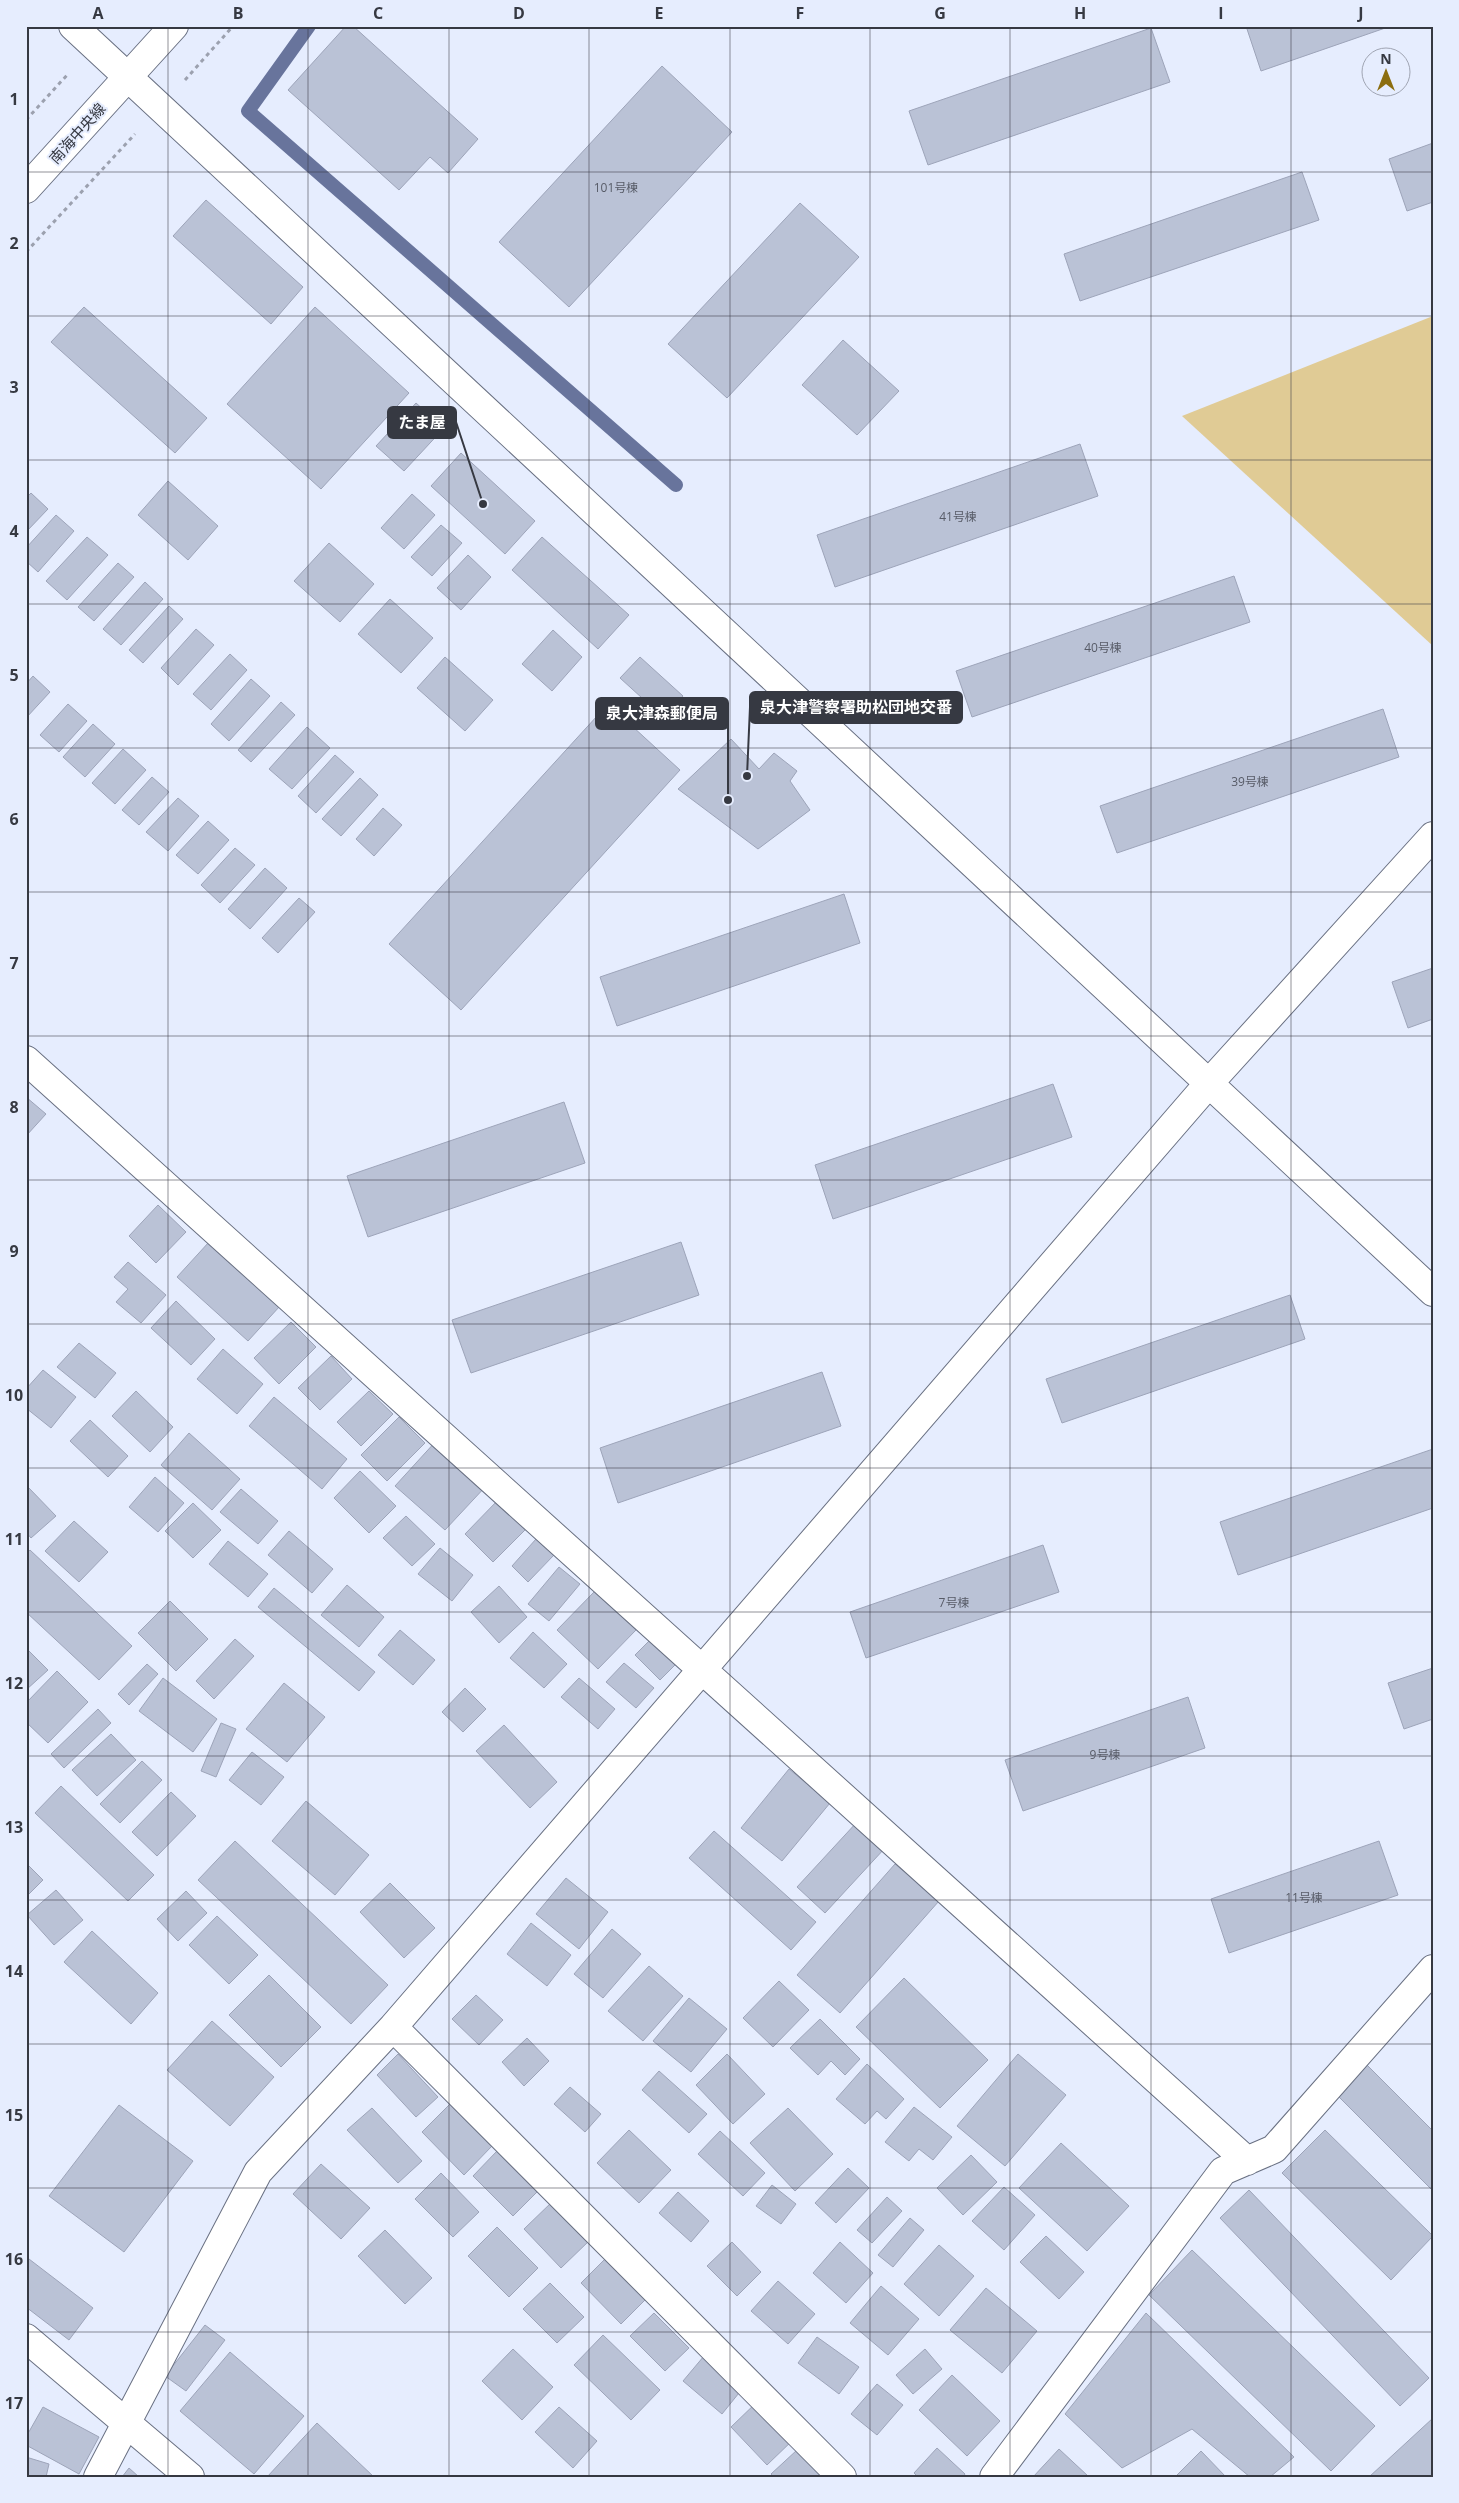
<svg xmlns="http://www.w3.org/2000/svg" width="1459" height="2503" font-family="'Open Sans','Noto Sans JP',sans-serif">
  <rect width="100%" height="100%" fill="#e6edfe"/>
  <path fill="#e0cb95" d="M1433,316V646L1182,416Z"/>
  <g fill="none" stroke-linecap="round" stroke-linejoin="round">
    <path stroke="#68749c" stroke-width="14" d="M309,26L248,111L676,485"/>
  </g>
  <path fill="#bac2d6" stroke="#9da4b9" d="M346,26H353L478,139L448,173L430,157L399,190L288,90Z
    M1246,26H1391L1261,71Z
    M1151,28L1170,82L928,165L909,111Z
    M662,66L732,132L569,307L499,242Z
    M1433,143V202L1407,211L1389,159Z
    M1302,172L1319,220L1080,301L1064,254Z
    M206,200L303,287L271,324L173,236Z
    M800,203L859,257L727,398L668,344Z
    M84,307L207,418L175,453L51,342Z
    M315,307L409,393L321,489L227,404Z
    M843,340L899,391L857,435L802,385Z
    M416,403L444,428L404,471L376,446Z
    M1080,444L1098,496L835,587L817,535Z
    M461,453L535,521L505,554L431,486Z
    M168,481L218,526L188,560L138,515Z
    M31,493L48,509L26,532V498Z
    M412,494L435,515L404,549L381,528Z
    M56,515L74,531L38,572L26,561V548Z
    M441,525L462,543L432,576L411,557Z
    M87,537L108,555L67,600L46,581Z
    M542,537L629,615L598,649L512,570Z
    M329,543L374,584L340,622L294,581Z
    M468,555L491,577L461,610L437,588Z
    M118,563L134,577L94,621L78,607Z
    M1234,576L1250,622L972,717L956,671Z
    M145,582L163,599L121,645L103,629Z
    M390,599L433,638L401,673L358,634Z
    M169,606L183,619L143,663L129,650Z
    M196,629L214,645L178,685L161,668Z
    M553,630L582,657L552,691L522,664Z
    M230,654L247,670L211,710L193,694Z
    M445,657L493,700L465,731L417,688Z
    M640,657L683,696L664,718L620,678Z
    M33,676L50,692L26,718V684Z
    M251,679L270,696L229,741L211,724Z
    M281,702L295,715L251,762L238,750Z
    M68,704L87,721L59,752L40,735Z
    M608,704L680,770L461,1010L389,944Z
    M1383,709L1399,757L1117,853L1100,806Z
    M93,724L115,744L85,777L63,757Z
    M307,727L330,748L292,789L269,769Z
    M731,739L759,769L774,753L797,771L790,781L810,810L758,849L678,789Z
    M123,749L146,770L115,804L92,783Z
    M335,755L354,772L316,813L298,796Z
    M152,777L169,792L139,825L122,810Z
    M360,778L378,795L341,836L322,819Z
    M178,798L199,816L168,851L146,832Z
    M383,808L402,825L374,856L356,839Z
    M208,821L229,840L198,874L176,855Z
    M235,848L255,865L220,903L201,885Z
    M265,868L287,888L250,929L228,909Z
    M844,894L860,943L617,1026L600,977Z
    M299,898L315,912L278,953L262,938Z
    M1433,968V1019L1408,1028L1392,982Z
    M1053,1084L1072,1137L833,1219L815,1165Z
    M26,1097L46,1114L26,1136Z
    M564,1102L585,1163L368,1237L347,1176Z
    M158,1205L186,1232L156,1263L129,1236Z
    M209,1242L280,1306L248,1341L177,1277Z
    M681,1242L699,1295L471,1373L452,1320Z
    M128,1262L166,1295L141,1323L116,1302L128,1289L114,1277Z
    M1290,1295L1305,1339L1062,1423L1046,1379Z
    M176,1301L215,1339L191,1365L151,1328Z
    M291,1322L316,1347L279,1384L254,1358Z
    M79,1343L116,1373L95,1398L57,1367Z
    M223,1349L263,1384L237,1414L197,1379Z
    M331,1356L352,1379L320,1410L298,1388Z
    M43,1370L76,1397L51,1428L26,1408V1389Z
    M822,1372L841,1426L618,1503L600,1448Z
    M136,1391L173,1427L150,1452L112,1416Z
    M369,1391L393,1414L361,1446L337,1422Z
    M274,1397L347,1459L322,1489L249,1426Z
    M399,1417L425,1443L387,1481L361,1455Z
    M90,1420L128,1456L108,1477L70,1441Z
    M189,1433L240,1479L212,1510L161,1465Z
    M437,1440L487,1485L445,1530L395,1486Z
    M1433,1449V1508L1238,1575L1220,1522Z
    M360,1471L396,1506L369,1533L334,1498Z
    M155,1477L184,1503L158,1532L129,1507Z
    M28,1487L56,1516L31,1538L26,1532V1489Z
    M241,1489L278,1521L258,1544L220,1512Z
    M499,1499L528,1527L493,1562L465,1534Z
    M193,1503L221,1530L193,1558L165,1531Z
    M406,1516L435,1544L412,1566L383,1538Z
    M74,1521L108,1552L79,1582L45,1551Z
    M289,1531L333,1569L312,1593L268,1555Z
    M536,1539L554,1555L528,1582L512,1566Z
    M228,1541L268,1574L248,1597L209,1564Z
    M1043,1545L1059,1592L866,1658L850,1612Z
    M440,1548L473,1575L452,1601L418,1574Z
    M30,1550L132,1646L99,1680L26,1612V1554Z
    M559,1567L580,1584L549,1621L528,1604Z
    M347,1585L384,1617L359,1647L321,1615Z
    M499,1586L527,1617L499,1643L471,1612Z
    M274,1588L375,1672L359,1691L258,1607Z
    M595,1591L636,1630L598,1669L557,1630Z
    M170,1601L208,1639L176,1671L138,1633Z
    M400,1630L435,1660L413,1685L378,1655Z
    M533,1632L567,1664L544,1688L510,1658Z
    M656,1634L681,1659L660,1680L635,1655Z
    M235,1639L254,1656L214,1699L196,1681Z
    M26,1648L48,1670L26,1690Z
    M624,1663L654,1688L636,1708L606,1682Z
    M147,1664L158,1674L129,1705L118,1694Z
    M1433,1668V1719L1404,1729L1388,1683Z
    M57,1671L88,1702L48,1743L26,1722V1703Z
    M163,1678L217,1719L193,1752L139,1711Z
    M579,1678L615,1709L598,1729L561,1697Z
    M284,1683L325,1717L287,1762L246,1729Z
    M465,1688L486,1709L463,1732L442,1712Z
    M1188,1697L1205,1748L1023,1811L1005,1760Z
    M98,1709L111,1723L64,1768L51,1754Z
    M221,1723L236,1729L216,1777L201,1771Z
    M504,1725L557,1782L530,1808L476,1751Z
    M111,1734L136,1760L97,1796L72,1770Z
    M252,1752L284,1777L261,1805L229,1780Z
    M142,1761L162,1780L120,1823L100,1804Z
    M789,1769L830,1803L782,1861L741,1828Z
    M61,1786L154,1875L128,1901L35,1813Z
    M171,1792L196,1816L157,1856L132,1832Z
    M306,1801L369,1855L335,1895L272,1841Z
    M857,1822L885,1848L825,1913L797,1887Z
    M714,1831L816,1922L791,1950L689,1858Z
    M235,1841L388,1985L351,2024L198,1880Z
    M1379,1841L1398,1895L1229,1953L1211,1899Z
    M26,1863L43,1880L26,1897Z
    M895,1864L939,1901L840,2013L797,1975Z
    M566,1878L608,1912L579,1949L536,1914Z
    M390,1883L435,1928L404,1958L360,1912Z
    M56,1890L83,1920L54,1945L27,1915Z
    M186,1891L207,1913L178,1941L157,1919Z
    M217,1916L258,1955L229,1984L189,1945Z
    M531,1923L571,1955L547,1986L507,1954Z
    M612,1929L641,1954L603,1998L574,1974Z
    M92,1931L158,1993L131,2024L64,1962Z
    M649,1966L683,1996L643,2041L608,2011Z
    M269,1975L321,2027L281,2067L229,2015Z
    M904,1978L988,2060L940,2108L856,2027Z
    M779,1981L809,2010L773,2047L743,2018Z
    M476,1995L503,2020L479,2045L452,2019Z
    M689,1998L727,2029L691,2072L653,2041Z
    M820,2019L860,2059L845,2075L831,2061L818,2075L790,2048Z
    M212,2021L274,2077L230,2126L167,2070Z
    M527,2038L549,2061L524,2086L502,2062Z
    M398,2054L438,2097L416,2117L377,2075Z
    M727,2054L765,2094L733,2124L696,2085Z
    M1018,2054L1066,2095L1005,2166L957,2126Z
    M1365,2063L1433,2131V2191L1335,2093Z
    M867,2064L904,2099L886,2119L877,2111L865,2124L836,2099Z
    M659,2071L707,2114L689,2133L642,2090Z
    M570,2087L601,2114L585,2132L554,2104Z
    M450,2104L492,2146L464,2175L422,2132Z
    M119,2105L193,2161L124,2252L49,2196Z
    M914,2107L952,2137L933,2160L919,2149L909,2161L885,2142Z
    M372,2108L422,2161L398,2183L347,2130Z
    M788,2108L833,2154L795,2191L750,2143Z
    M629,2130L671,2170L639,2203L597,2163Z
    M1325,2130L1433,2236L1391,2280L1282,2173Z
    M720,2131L765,2173L743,2196L698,2154Z
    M1061,2143L1129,2206L1087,2251L1019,2188Z
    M497,2151L538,2191L513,2216L473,2176Z
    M971,2155L997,2182L963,2215L937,2188Z
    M321,2164L370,2208L341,2239L293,2194Z
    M848,2168L869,2188L836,2223L815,2203Z
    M441,2173L479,2212L453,2237L415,2199Z
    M772,2185L796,2204L781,2224L756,2206Z
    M1004,2187L1035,2215L1004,2250L972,2221Z
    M1249,2190L1429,2378L1400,2406L1220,2218Z
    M678,2192L709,2221L691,2242L659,2213Z
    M887,2197L902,2211L872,2243L857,2230Z
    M553,2201L590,2240L561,2268L524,2229Z
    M910,2218L924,2230L893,2267L878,2255Z
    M497,2227L538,2268L509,2297L468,2256Z
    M385,2230L432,2278L405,2304L358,2256Z
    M1046,2236L1084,2272L1059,2299L1020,2262Z
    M732,2242L761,2272L737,2296L707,2266Z
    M840,2242L873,2273L846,2303L813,2273Z
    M939,2245L974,2276L939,2316L904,2284Z
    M1192,2250L1375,2426L1331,2471L1149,2295Z
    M606,2258L647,2298L621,2324L581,2283Z
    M29,2259L93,2308L69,2340L26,2307V2263Z
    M778,2281L815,2314L788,2344L751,2311Z
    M550,2283L584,2317L557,2343L523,2309Z
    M881,2286L919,2319L888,2355L850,2323Z
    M986,2288L1037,2331L1002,2373L950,2330Z
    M654,2313L689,2348L665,2371L630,2336Z
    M1146,2313L1294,2457L1270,2477H1250L1192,2429L1122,2468L1065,2414Z
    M205,2325L225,2340L186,2391L165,2376Z
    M603,2335L660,2390L631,2420L574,2365Z
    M817,2337L859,2367L839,2394L798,2363Z
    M513,2349L553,2387L522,2420L482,2381Z
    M925,2349L942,2369L913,2394L896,2375Z
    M230,2352L304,2416L254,2474L180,2411Z
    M704,2356L743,2388L722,2414L683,2381Z
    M952,2375L1000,2421L967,2456L919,2410Z
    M877,2384L903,2405L877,2435L851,2414Z
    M759,2400L795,2438L767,2465L731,2427Z
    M43,2407L99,2437L79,2474L26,2445V2437Z
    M559,2407L597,2441L573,2468L535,2432Z
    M1433,2418V2477H1369Z
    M317,2423L374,2477H267Z
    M937,2448L965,2474L963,2477H918L914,2473Z
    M1059,2449L1088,2476V2477H1033Z
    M797,2450L823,2477H774L771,2474Z
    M1201,2451L1226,2477H1175Z
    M26,2457L49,2464L46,2477H26Z
    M129,2468L139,2477H122Z"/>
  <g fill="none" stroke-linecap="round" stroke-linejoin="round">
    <g stroke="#697082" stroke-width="30">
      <path id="minor" d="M73,26L1433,1292
        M26,189L174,26
        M26,1060L1247,2161
        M393,2027L842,2477
        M26,2338L190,2477
        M98,2477L258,2172L393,2027L1210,1082L1433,836
        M994,2477L1223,2171L1274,2149L1433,1969"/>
    </g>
    <path stroke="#9ca1af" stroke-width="3" stroke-dasharray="4 4" stroke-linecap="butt" d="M185,80L233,26
      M26,120L68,74
      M26,252L135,134"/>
    <use href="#minor" stroke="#fff" stroke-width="28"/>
  </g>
  <path fill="none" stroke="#363942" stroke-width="1" stroke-opacity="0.55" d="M168,26V2477M308,26V2477M449,26V2477M589,26V2477M730,26V2477M870,26V2477M1010,26V2477M1151,26V2477M1291,26V2477M26,172H1433M26,316H1433M26,460H1433M26,604H1433M26,748H1433M26,892H1433M26,1036H1433M26,1180H1433M26,1324H1433M26,1468H1433M26,1612H1433M26,1756H1433M26,1900H1433M26,2044H1433M26,2188H1433M26,2332H1433"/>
  <g text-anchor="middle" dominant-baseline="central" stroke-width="4" stroke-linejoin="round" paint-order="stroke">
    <g font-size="12" fill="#575b67">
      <text x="616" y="187">101号棟</text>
      <text x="958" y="516">41号棟</text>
      <text x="1103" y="647">40号棟</text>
      <text x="1250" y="781">39号棟</text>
      <text x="954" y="1602">7号棟</text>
      <text x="1105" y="1754">9号棟</text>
      <text x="1304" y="1897">11号棟</text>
    </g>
    <g font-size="15" fill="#363942" stroke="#e6edfe">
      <text transform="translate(77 133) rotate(-48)">南海中央線</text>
    </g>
  </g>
  <path fill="none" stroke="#363942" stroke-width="2" d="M483 504L456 422M747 776L750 707M728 800L728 713"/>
  <g fill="#363942" stroke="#e6edfe" stroke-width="2">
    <circle cx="483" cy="504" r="5"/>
    <circle cx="747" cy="776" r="5"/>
    <circle cx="728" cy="800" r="5"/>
  </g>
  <g fill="#363942" stroke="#363942" stroke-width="2">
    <rect x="388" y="407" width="68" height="31" rx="5"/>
    <rect x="750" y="692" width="212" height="31" rx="5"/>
    <rect x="596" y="698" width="132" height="31" rx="5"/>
  </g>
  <g font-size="16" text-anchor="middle" font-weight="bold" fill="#fff">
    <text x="422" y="428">たま屋</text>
    <text x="856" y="713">泉大津警察署助松団地交番</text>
    <text x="662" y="719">泉大津森郵便局</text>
  </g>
  <rect width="1459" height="2503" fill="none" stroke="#e6edfe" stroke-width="55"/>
  <g transform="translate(1386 72)"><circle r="24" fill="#e6edfe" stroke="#a0a5b3"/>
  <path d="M0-4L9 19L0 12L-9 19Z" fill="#8c6e10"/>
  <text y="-8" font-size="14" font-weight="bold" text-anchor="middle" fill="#363942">N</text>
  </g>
  <rect x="28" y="28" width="1404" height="2448" fill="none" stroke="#363942" stroke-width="2"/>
  <g font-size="16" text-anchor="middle" font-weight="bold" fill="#363942">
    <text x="98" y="19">A</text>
    <text x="238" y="19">B</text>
    <text x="378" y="19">C</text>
    <text x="519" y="19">D</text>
    <text x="659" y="19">E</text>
    <text x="800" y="19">F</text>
    <text x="940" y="19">G</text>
    <text x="1080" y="19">H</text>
    <text x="1221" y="19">I</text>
    <text x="1361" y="19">J</text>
    <text x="14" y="105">1</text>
    <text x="14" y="249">2</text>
    <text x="14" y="393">3</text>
    <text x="14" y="537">4</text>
    <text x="14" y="681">5</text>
    <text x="14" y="825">6</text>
    <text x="14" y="969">7</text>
    <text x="14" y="1113">8</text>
    <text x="14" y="1257">9</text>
    <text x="14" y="1401">10</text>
    <text x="14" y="1545">11</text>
    <text x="14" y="1689">12</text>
    <text x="14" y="1833">13</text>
    <text x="14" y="1977">14</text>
    <text x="14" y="2121">15</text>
    <text x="14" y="2265">16</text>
    <text x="14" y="2409">17</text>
  </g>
</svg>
